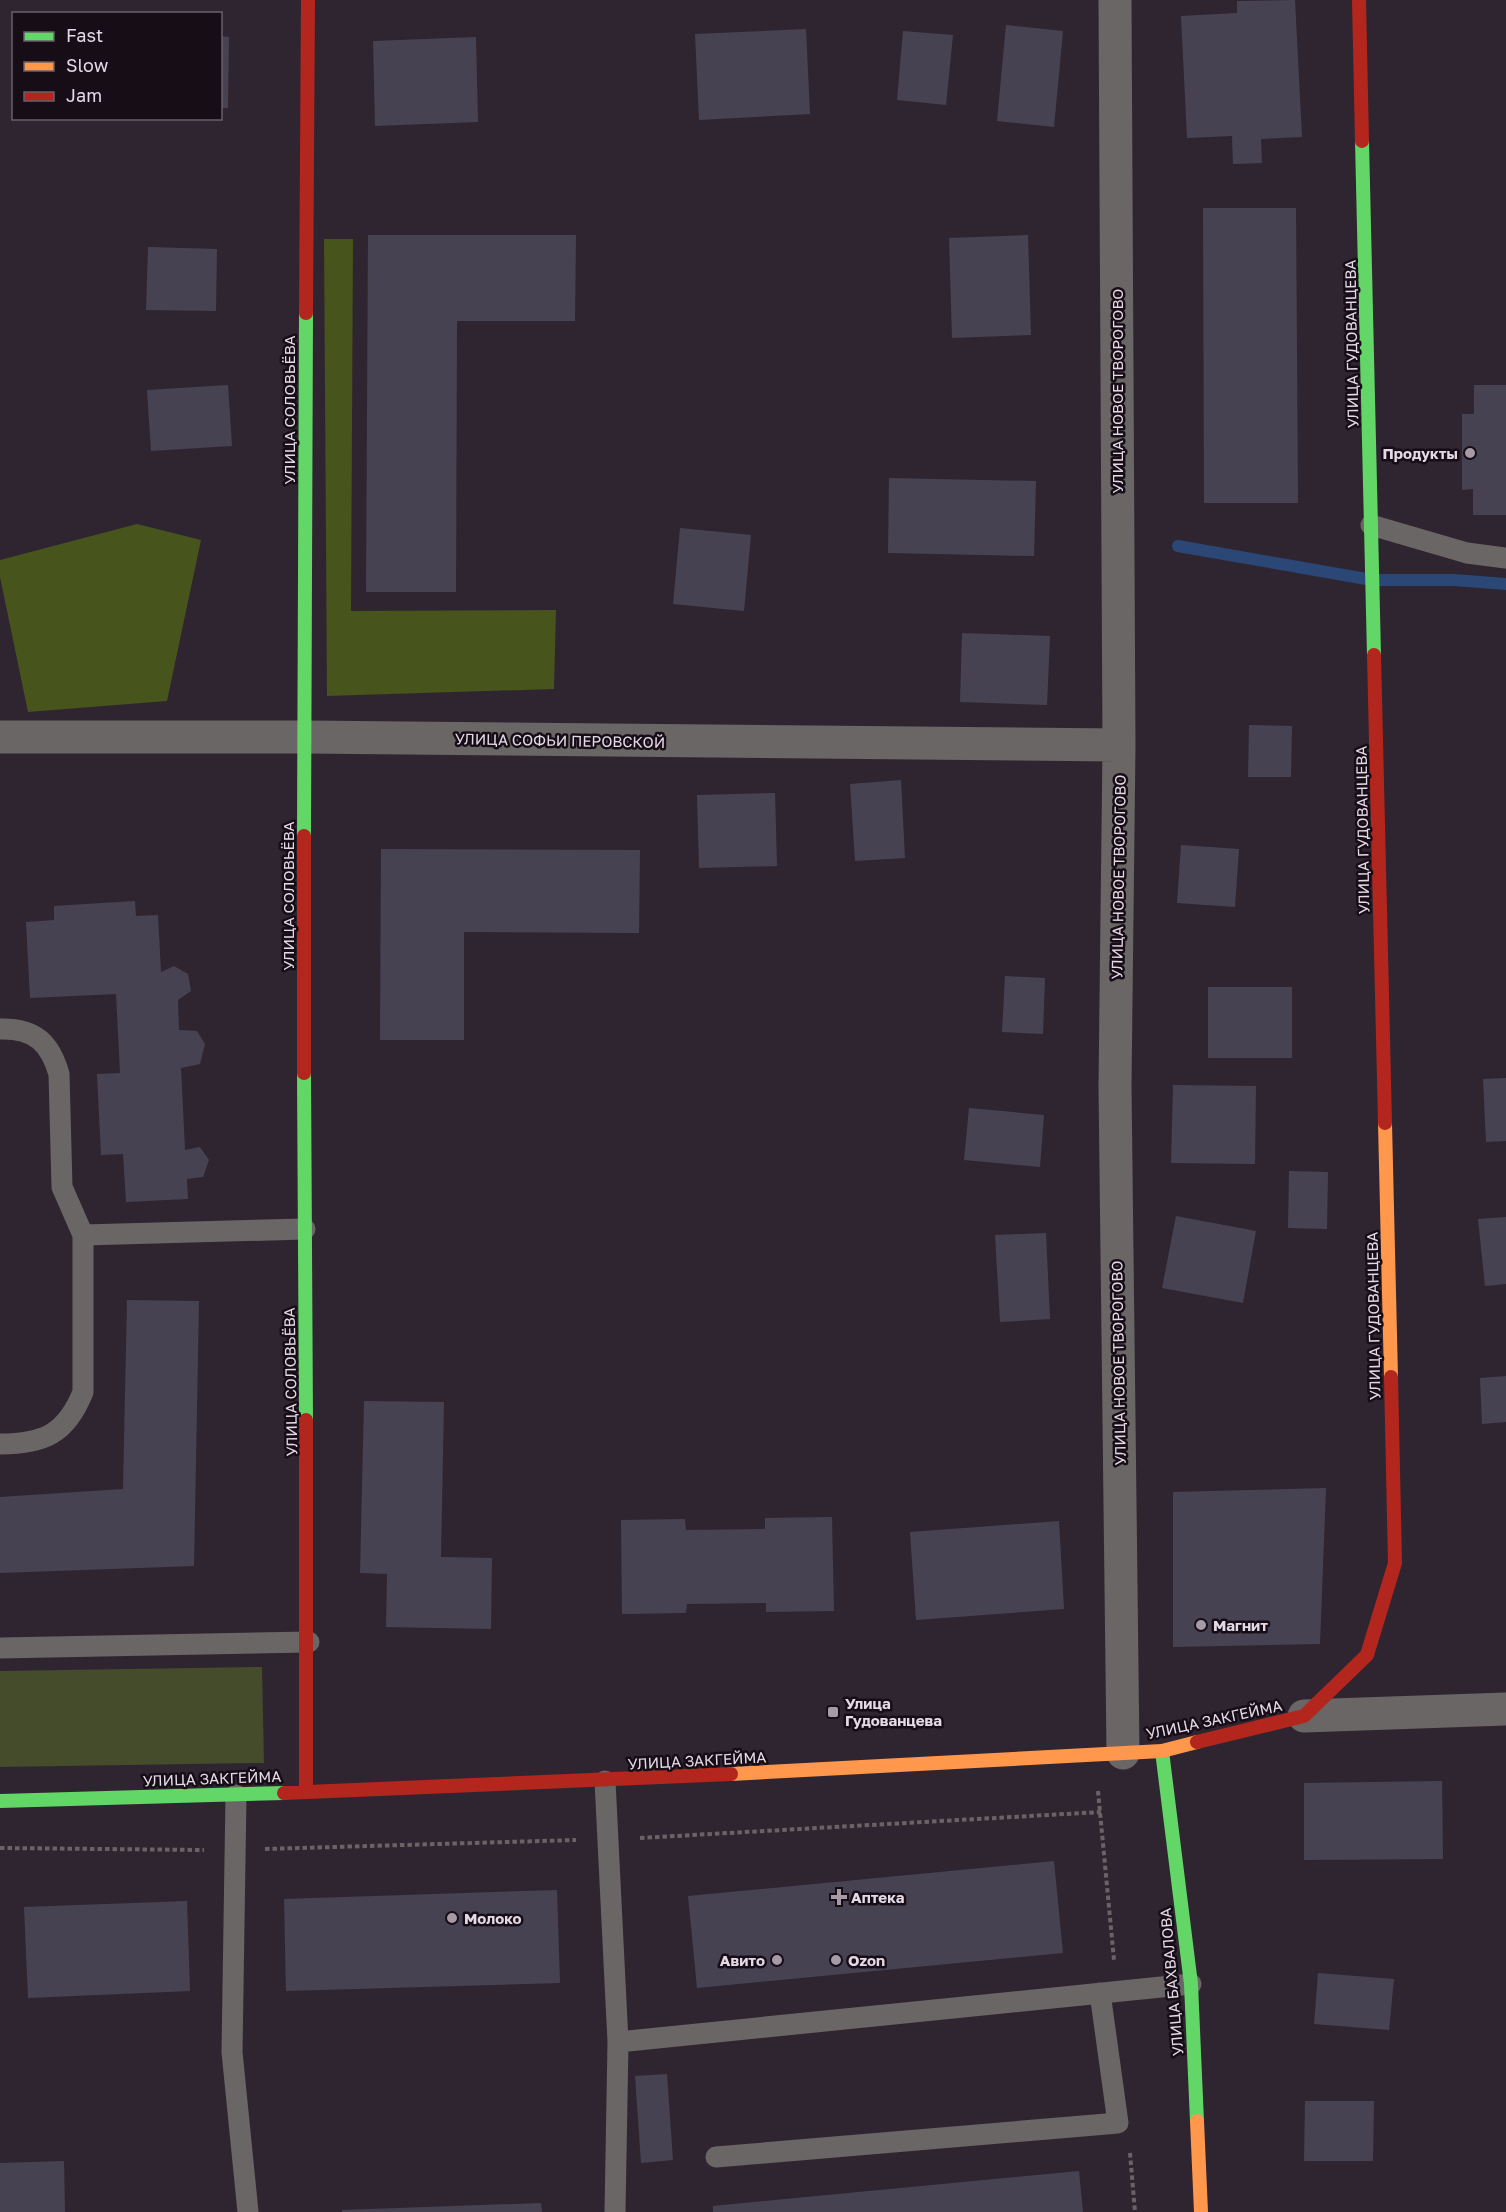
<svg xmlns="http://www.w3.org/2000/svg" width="1506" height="2212" font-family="'Golos Text',sans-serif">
  <rect width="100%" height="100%" fill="#2f2530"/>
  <path fill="#444c2c" d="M262,1667L264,1763L0,1767V1671Z"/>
  <path fill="#47541b" d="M324,239H353L351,611L556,610L554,689L327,696Z
    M137,524L201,540L167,701L28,712L0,577V560Z"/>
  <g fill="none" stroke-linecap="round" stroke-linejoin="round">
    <path stroke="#2a4775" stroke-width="12" d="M1178,546L1372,580H1454L1506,584"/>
  </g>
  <path fill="#474252" d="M1295,0L1302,137L1261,139L1262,163L1233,164L1232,136L1187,138L1181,16L1237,13V1Z
    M1006,25L1063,31L1054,127L997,121Z
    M806,29L810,114L699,120L695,34Z
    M903,31L953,35L946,105L897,100Z
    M220,36L229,37L228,108H220Z
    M476,37L478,122L375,126L373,41Z
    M1203,208H1296L1298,503H1204Z
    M368,235H576L575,321H457L456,592H366Z
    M1028,235L1031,335L952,338L949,238Z
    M148,247L217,249L216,311L146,310Z
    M228,385L232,446L151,451L147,390Z
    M1474,385H1506V515H1473V489L1462,490V414H1474Z
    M889,478L1036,481L1034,556L888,553Z
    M680,528L751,535L744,611L673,604Z
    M962,633L1050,636L1047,705L960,702Z
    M1249,725L1292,726L1291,777H1248Z
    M901,780L905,858L855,861L850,784Z
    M775,793L777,866L699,868L697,795Z
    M1181,845L1239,849L1235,907L1177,903Z
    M381,849L640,850L639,933L464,932V1040H380Z
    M135,901L136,916L158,915L161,972L174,966L188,974L191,991L178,1000L179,1030L197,1031L205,1044L200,1064L181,1068L185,1150L200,1147L209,1160L203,1177L187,1179L188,1199L126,1202L123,1154L101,1155L97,1074L120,1073L116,994L30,998L26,922L54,920V906Z
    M1005,976L1045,978L1043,1034L1002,1032Z
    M1208,987H1292V1058H1208Z
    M1506,1078V1141L1486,1142L1483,1079Z
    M1173,1085L1256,1086L1255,1164L1171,1163Z
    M969,1108L1044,1115L1040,1167L964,1160Z
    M1289,1171L1328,1172L1327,1229L1288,1228Z
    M1176,1216L1256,1231L1243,1303L1162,1288Z
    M1506,1217V1284L1485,1286L1478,1219Z
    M1046,1233L1050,1319L1000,1322L995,1235Z
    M127,1300L199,1301L194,1566L0,1573V1497L123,1489Z
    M1506,1376V1422L1482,1424L1480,1378Z
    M364,1401L444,1402L441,1557L492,1558L491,1629L386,1627L387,1574L360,1573Z
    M1326,1488L1320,1644L1173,1647V1492Z
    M832,1517L834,1611L766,1612V1603L687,1604L686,1613L622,1614L621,1520L685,1519L686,1530L765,1529V1518Z
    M1059,1521L1064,1609L916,1620L910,1532Z
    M1442,1781L1443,1859L1304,1860V1783Z
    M1054,1861L1063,1953L697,1988L688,1896Z
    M557,1890L560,1983L286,1991L284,1899Z
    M187,1901L190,1991L28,1998L24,1907Z
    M1318,1973L1394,1979L1389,2030L1314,2024Z
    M667,2074L673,2160L641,2163L635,2076Z
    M1305,2101H1374L1373,2161H1304Z
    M64,2161L65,2212H0V2163Z
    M1079,2171L1083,2212H713V2206Z
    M541,2203L542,2212H342V2210Z"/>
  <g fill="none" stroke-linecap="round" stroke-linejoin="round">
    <path stroke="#696366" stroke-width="4" stroke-dasharray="4.5 3" stroke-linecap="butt" d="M1098,1791L1114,1960
      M640,1838L1101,1812
      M0,1848L204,1850
      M265,1849L576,1840
      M1130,2153L1135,2212"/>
    <path stroke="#6a6665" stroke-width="21" d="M1371,525L1467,553L1506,558
      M0,1029C35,1028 50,1043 59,1074L62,1187L83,1235
      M0,1444C44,1444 66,1434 83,1392V1235L305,1229
      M0,1648L309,1642
      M605,1781L618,2042L615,2212
      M236,1795L232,2052L248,2212
      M618,2042L1191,1984
      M716,2157L1118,2123L1100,1993"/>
    <path stroke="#6a6665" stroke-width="33" d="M1115,0L1119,745L1115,1086L1123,1753
      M0,737H304L1119,745
      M1304,1716L1506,1709"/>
    <path stroke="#63d668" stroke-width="14" d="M1362,141L1374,655
      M304,836L306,313
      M304,1073L306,1420
      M1162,1751L1191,1984L1197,2121
      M0,1801L284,1793"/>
    <path stroke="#ff974d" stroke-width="14" d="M1385,1123L1391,1377
      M731,1774L1162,1751L1197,1742
      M1197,2121L1201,2212"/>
    <path stroke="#b3261e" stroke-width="14" d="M1359,0L1362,141
      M306,313L308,0
      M1374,655L1385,1123
      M304,1073V836
      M1197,1742L1304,1716L1367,1655L1395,1563L1391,1377
      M306,1792V1420
      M284,1793L731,1774"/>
  </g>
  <g fill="#a59aa6" stroke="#160d17" stroke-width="2">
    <circle cx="1470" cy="453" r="6"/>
    <circle cx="1201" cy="1625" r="6"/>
    <rect x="827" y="1706" width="12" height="12" rx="3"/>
    <path d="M836 1888h6v6h6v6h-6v6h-6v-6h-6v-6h6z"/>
    <circle cx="452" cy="1918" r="6"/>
    <circle cx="777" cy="1960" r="6"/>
    <circle cx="836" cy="1960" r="6"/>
  </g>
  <g text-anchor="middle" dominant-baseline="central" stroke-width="5" stroke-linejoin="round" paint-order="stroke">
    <g font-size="15" fill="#e5d9e6" stroke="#160d17">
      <text transform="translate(1351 344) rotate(-91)">УЛИЦА ГУДОВАНЦЕВА</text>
      <text transform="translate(1117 391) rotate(-90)">УЛИЦА НОВОЕ ТВОРОГОВО</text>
      <text transform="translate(289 410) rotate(-90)">УЛИЦА СОЛОВЬЁВА</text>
      <text transform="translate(560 740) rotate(1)">УЛИЦА СОФЬИ ПЕРОВСКОЙ</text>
      <text transform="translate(1362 830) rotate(-91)">УЛИЦА ГУДОВАНЦЕВА</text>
      <text transform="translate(1118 877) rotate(-89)">УЛИЦА НОВОЕ ТВОРОГОВО</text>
      <text transform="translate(288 896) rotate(-90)">УЛИЦА СОЛОВЬЁВА</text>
      <text transform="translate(1373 1316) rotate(-91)">УЛИЦА ГУДОВАНЦЕВА</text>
      <text transform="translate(1118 1363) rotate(-91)">УЛИЦА НОВОЕ ТВОРОГОВО</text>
      <text transform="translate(290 1382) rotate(-91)">УЛИЦА СОЛОВЬЁВА</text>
      <text transform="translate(1214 1719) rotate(-12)">УЛИЦА ЗАКГЕЙМА</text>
      <text transform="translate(697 1760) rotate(-3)">УЛИЦА ЗАКГЕЙМА</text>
      <text transform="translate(212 1778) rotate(-2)">УЛИЦА ЗАКГЕЙМА</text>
      <text transform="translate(1171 1982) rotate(-95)">УЛИЦА БАХВАЛОВА</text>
    </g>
    <g font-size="15" font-weight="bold" fill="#e5d9e6" stroke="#160d17" text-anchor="start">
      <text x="1458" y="453" text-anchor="end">Продукты</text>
      <text x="1213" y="1625">Магнит</text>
      <text x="845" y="1703">Улица<tspan x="845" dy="17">Гудованцева</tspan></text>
      <text x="851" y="1897">Аптека</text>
      <text x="464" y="1918">Молоко</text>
      <text x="765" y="1960" text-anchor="end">Авито</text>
      <text x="848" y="1960">Ozon</text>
    </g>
  </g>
  <rect x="12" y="12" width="210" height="108" fill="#160d17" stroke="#695f6a" stroke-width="1.5"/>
  <rect x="24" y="32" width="30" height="9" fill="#63d668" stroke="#695f6a" stroke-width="1.5"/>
  <text x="66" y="42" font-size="18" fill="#e5d9e6">Fast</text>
  <rect x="24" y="62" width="30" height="9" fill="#ff974d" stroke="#695f6a" stroke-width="1.5"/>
  <text x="66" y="72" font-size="18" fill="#e5d9e6">Slow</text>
  <rect x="24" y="92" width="30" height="9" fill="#b3261e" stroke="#695f6a" stroke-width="1.5"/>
  <text x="66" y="102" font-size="18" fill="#e5d9e6">Jam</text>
</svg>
